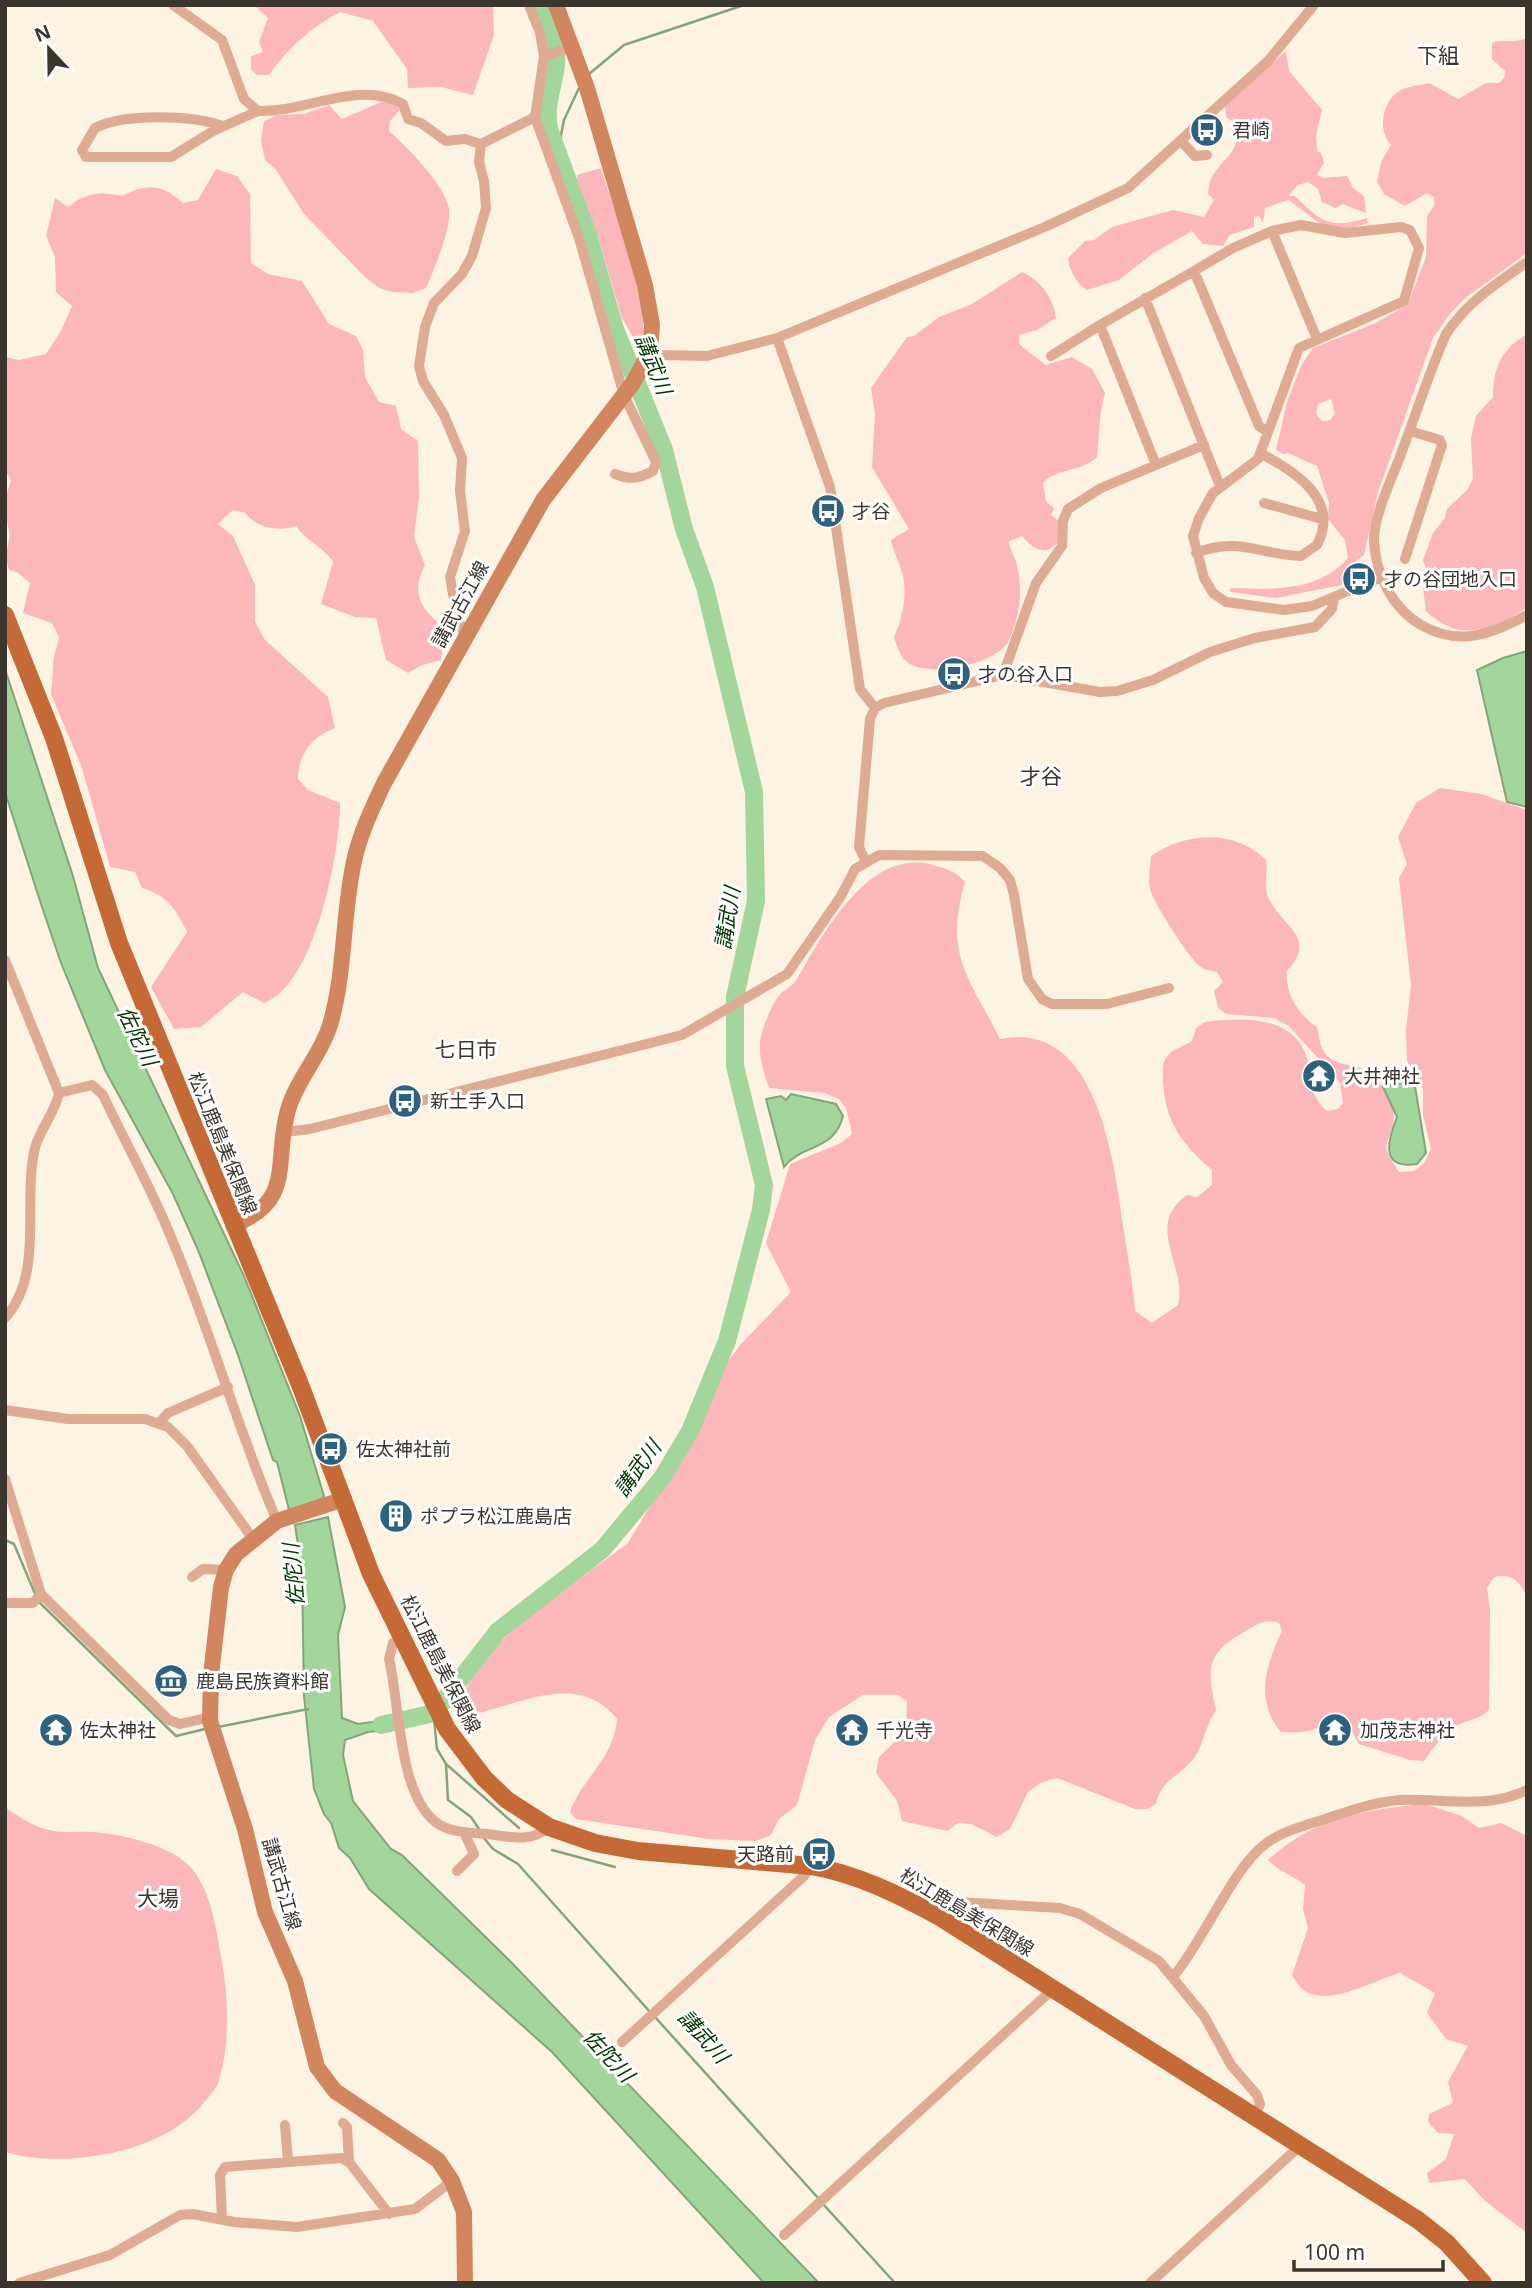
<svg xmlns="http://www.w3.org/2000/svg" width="1532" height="2288" font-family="'Noto Sans','Noto Sans JP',sans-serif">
  <rect width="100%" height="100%" fill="#fdf3e2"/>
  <path fill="#fbb7ba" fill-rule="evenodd" d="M254,5H493L494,35L473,95L441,87L408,88L407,69L373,21L340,12C311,27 287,49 269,75H257L251,69V56L263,52L259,42L268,18Z
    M1527,38V253L1465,298L1449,315L1433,338L1378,492L1364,555L1352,564V578L1347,584L1276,598L1231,592L1229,589L1232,588C1273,590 1320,591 1348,558L1345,540L1328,519L1329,503L1317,466L1288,453L1283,454L1276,450L1287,402L1301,366L1313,348L1376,323L1408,304L1426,257L1427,216L1434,206V197L1427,193L1405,206L1384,194L1377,182L1381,162L1391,145C1377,130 1382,100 1401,90C1409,86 1420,85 1429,83L1458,99L1486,83H1499L1504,78L1505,71L1492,59V43C1504,38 1515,44 1527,38ZM1331,399L1335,414L1330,420L1322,421L1316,414L1318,404Z
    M1286,51L1289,71L1322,110L1316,135L1317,151L1321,153L1324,163L1317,174L1322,178L1347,176L1353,188L1364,196L1366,213L1343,204L1335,208L1322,202L1318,189L1308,182L1298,185L1288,196H1295C1320,221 1330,230 1367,218L1368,223C1321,238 1322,221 1288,200L1265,208L1263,223L1259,216L1254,217V227L1230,235L1223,246L1203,244L1192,231L1152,254L1119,280L1087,290C1077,284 1069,270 1068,258L1085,241L1094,240L1112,227L1173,210L1204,217L1214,200L1208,194C1210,158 1245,160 1235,123L1226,117L1225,105Z
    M381,102L397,103L400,110L390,121L389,131C406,146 446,186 449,209C452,227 434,270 426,288L413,293L392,292L379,288L365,277L304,214L276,170L265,160L261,141L264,121L278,115L304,114L329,105L342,119Z
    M601,168C615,215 650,299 642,346H638L622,318L598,237L577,183V175Z
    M216,169L237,176L250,194L251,263L268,274L302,281L329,324L356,336L363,350L365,377L379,402L396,406L401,429L418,441L419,497L414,537L425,565C410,594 421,610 445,628L441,660L422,665L408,673L386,660L376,618L355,617L321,604L333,562C324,547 308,543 296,526C277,532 257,528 245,513L233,510L218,524L233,536L255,585V622L265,640L328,697L335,728C312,736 298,755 298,779L308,790L340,803C340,852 315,985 264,1003L243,992L201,1027L174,1029L151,987L187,932C176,909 168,896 142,888L135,872L110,867L82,768L51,694L54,657L59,637L52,623L23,613L30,583L17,572L9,570C3,551 11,542 9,531C5,512 4,499 11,480L5,470V357L19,360L46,354L61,331L72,306L56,292L55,257L46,236L55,198L68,207C85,193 101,191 122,196C147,183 162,184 183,203L198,200Z
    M1022,272C1041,281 1053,297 1056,318L1037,330L1019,335L1020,345L1046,365L1072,357L1092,369L1105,393C1099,413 1099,436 1097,457C1080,473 1058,467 1043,483L1046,502L1054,508L1051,515L1060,522L1064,533C1052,555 1039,556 1022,536L1009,541C1009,550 1016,557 1017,566C1023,593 1020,615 1009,640C999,664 931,677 910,664C900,658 897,647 894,637C903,617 908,593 902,572C899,561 893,551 891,540L909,529L872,467L875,414L871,388L907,337L914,336L939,317L972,304Z
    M1527,333V608C1491,630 1460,644 1426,611L1423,588L1428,575L1423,560L1433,533L1445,518L1447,509L1467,490L1473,479L1471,438L1476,416L1493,397C1493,380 1496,361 1509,348C1514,342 1521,340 1527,333Z
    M1440,788L1481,794L1527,810V1596C1519,1581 1512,1573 1494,1577L1487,1588L1490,1609L1489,1710C1480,1718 1476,1718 1465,1722C1447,1728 1434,1747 1424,1761L1410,1760L1359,1744L1346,1721L1339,1717C1331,1718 1330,1720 1323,1725C1311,1733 1295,1733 1281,1732C1254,1700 1266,1665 1282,1631L1279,1623C1265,1619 1261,1622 1249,1629C1207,1652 1206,1665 1216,1710C1206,1725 1202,1747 1195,1757C1182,1775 1161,1779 1156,1804L1148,1809H1135L1057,1778L1040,1783L1028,1792L1010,1829L997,1837L971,1824L958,1823L947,1831L902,1821L897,1801L876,1773L879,1757L906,1731L907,1701L897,1695H863L829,1717L815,1740L797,1805L779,1819L770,1836L755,1841L709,1839L576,1819L570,1812C583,1776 613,1761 617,1719C577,1668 514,1708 465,1716L459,1701L482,1660L521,1622L628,1543L701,1421L719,1373L741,1344L791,1292L766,1243L790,1164L841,1143L852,1134L846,1108L839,1099L824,1093L769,1088C764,1073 757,1053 761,1036C764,1025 771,1006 778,997C783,990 792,987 797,979C824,933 869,847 933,865C947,869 955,871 965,882C944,955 968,976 1000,1039C1096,1018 1114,1159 1123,1225C1127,1254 1133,1282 1135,1311L1152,1323L1178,1305C1188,1266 1143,1226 1187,1195L1197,1197L1212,1185V1170C1183,1145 1165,1123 1163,1081C1163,1072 1161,1063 1168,1055C1173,1049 1185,1046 1192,1041L1196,1028L1205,1022C1241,1017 1294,1015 1307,1058C1309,1063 1306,1069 1307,1074C1310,1086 1317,1104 1327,1111L1338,1109L1343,1103L1340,1083L1289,1026L1274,1018L1226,1014L1218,1008L1214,991L1223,982L1217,972C1212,971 1205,970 1201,967C1190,960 1153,902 1150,889C1148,879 1150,867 1151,856C1187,832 1234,829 1266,860C1268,871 1264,884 1267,894C1277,925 1320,935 1287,971C1285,993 1298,1015 1317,1027C1319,1034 1319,1042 1322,1048C1333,1073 1368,1059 1380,1082C1384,1089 1394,1109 1394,1117C1392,1148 1375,1137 1399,1172L1414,1171L1424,1163L1431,1149L1423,1115V1089L1407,1061L1406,1030L1411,985L1399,878L1407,864L1398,837L1416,803Z
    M1425,1804L1462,1816L1479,1828L1501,1823L1527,1836V2233L1484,2200L1465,2179L1429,2183L1427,2173L1446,2159L1454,2134L1438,2133L1428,2122L1429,2114L1453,2103L1448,2082L1468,2046L1446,2039L1427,2013L1435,1993L1400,1973C1373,1980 1328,2009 1302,1989C1298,1986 1295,1979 1292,1975L1308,1928L1303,1909L1305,1885C1292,1875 1279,1872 1268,1860C1316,1816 1364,1810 1425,1804Z
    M5,1807C19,1817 36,1828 53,1831C67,1833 81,1831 95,1832C125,1835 174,1846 193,1870C211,1893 216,1928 221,1956C228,1994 231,2045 218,2083C216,2089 210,2095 206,2100C167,2153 65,2170 5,2152Z"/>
  <path fill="#a3d69b" stroke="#84a67a" stroke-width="2" d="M1527,651V807L1507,802L1477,670L1503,658Z
    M5,669L73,876L98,968L244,1276L300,1416L324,1496L322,1499L289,1510L277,1462L273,1460L238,1355L198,1250L173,1194L105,1070L61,963L41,904L5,792Z
    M1414,1080L1426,1153L1417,1164C1379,1170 1388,1140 1397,1117L1383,1087Z
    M791,1094L836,1104L843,1116C834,1152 803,1143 784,1167L766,1099L781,1096L786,1100Z
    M328,1517L345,1607L338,1635L342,1718L358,1724L392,1719L395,1729L368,1732L345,1740L343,1755L353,1801L391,1849L402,1855L511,1962L819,2283H764L552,2052L369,1889L350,1858L339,1848L331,1823L324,1814L314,1789L304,1696L302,1572L295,1525Z"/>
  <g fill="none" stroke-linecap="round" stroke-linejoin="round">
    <path stroke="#84a67a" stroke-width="2.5" d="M589,74L624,45L744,5
      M558,150L564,120L579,88
      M5,1540L14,1544L36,1596
      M39,1602L176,1736L205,1729
      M434,1719L437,1749L446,1764L448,1800L471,1817L479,1829
      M218,1727L308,1709
      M446,1764L519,1828
      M484,1838L493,1849L518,1864L650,2012
      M552,1850L615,1867
      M655,2017L819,2199
      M823,2204L895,2283"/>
    <path stroke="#a3d69b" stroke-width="18" d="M381,1725L434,1713L498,1631L602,1550L662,1478L690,1431L727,1341L761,1210L764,1185L735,1066V997L756,901L754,792L705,587L684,529L664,450L615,329L588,235L549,129C544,105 554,87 556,64C558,43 548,24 540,5"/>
    <path stroke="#dfab92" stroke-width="10" d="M173,5L222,40L244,99L258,111C305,113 358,79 403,104L408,119L421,123L446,141L465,139L481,144L535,117
      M529,5L540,33L544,56L535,117L579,238L624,395L656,462L653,471C638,479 630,480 615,474
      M544,56L573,47
      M223,126C191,115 124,113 95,128L82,150L86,157H171L213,131L258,111
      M1181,141L1195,156L1207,155
      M1272,231L1301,225L1345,233L1401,227L1410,230L1419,248L1404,301L1299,348L1258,459L1213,493L1199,518L1193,536L1204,578L1213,593L1226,602L1284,610L1312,606L1382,577
      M1527,262C1496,284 1467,302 1446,334C1429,373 1416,414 1401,454C1393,476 1373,517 1374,541C1376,575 1392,608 1421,625C1459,647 1492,634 1527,615
      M1145,298L1220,486
      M777,338L830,487L860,689L875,708
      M650,351L660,355L707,356L777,338L1047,226L1128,188L1268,61L1314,5
      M1051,356L1100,325
      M1266,431L1259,426L1194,271L1233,248L1272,231L1317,339
      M1156,465L1100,325L1194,271
      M1264,503L1322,519
      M1196,553C1239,536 1260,555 1301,556L1317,545C1341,498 1293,471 1260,453
      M1405,559L1442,445L1440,440L1410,431
      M465,636L457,617L450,577L465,531L460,491L462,458L444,415L423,381L419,366L425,327L434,303L462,274L472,256L486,208L484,181L479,162L481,144
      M1003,675L1036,583L1062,546L1063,521L1068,509L1101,488L1204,445
      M865,860L859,847L870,719L875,708L884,703L1003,675L1100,692L1117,691L1153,680L1210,652L1255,638L1315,627L1332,609L1334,598
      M5,960L59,1093C56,1111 40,1129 35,1148C22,1201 45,1274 5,1318
      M59,1093L92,1085L103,1095C124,1140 149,1184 168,1230C209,1325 236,1426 277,1521
      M284,1132L310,1129L682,1035L787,974L841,896L855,869L879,855L983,856L1000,868L1010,880L1014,895L1028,979L1042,999L1052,1004H1107L1169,988
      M5,1410L68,1419H145L168,1427L187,1446L253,1539
      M159,1423L168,1413L228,1387
      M5,1479L41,1594L33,1603H5
      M192,1577L203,1569L226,1570
      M41,1594L169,1720L180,1724L210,1717
      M400,1637L393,1643L389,1659C400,1704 398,1800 440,1825C454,1833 472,1833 488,1834C510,1837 531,1843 549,1827
      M457,1871L474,1854L464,1832
      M938,1916L946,1903L958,1902L1060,1908L1080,1914L1159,1961L1204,2016L1231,2065L1257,2095L1260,2104L1255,2116
      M1173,1977C1203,1942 1232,1870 1264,1845C1281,1831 1307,1825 1328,1818C1352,1810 1375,1802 1400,1800C1442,1798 1487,1810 1527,1790
      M622,2042L804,1876L811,1866
      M343,2123L347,2127L349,2162
      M285,2125L288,2162
      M222,2219L220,2175L225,2167L341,2158L349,2162L389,2214
      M784,2235L1053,1989
      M19,2283L110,2255L180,2215L193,2214L234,2222L297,2227L415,2209L452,2181
      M1150,2283L1301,2145"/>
    <path stroke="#d18660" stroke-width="16" d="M233,1225C296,1201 273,1162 288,1110C297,1079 321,1055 330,1025C346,971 342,912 355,857C361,831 373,807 384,783L543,500L633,383L650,351L652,325L645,285L587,88L556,5
      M344,1499L277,1521L236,1554L226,1570L221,1587L211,1675L210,1721L245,1829L265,1912L295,1981L317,2067L335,2091L438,2160L452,2181L464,2212L465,2283"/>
    <path stroke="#c56a37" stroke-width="18" d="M5,615L54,738L119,943L301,1387L371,1574L447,1729L484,1778L507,1800L549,1827L595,1843L638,1851L811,1866C857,1874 897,1894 938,1916L1418,2220L1447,2243L1483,2283"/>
  </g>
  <defs>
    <g id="bus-disc" transform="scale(1.75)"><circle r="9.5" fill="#2d617e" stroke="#fff"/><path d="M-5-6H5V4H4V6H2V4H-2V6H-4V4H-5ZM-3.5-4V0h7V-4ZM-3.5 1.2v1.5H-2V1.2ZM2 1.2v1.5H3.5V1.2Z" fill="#fff"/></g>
    <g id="temple-disc" transform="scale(1.75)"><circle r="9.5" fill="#2d617e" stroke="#fff"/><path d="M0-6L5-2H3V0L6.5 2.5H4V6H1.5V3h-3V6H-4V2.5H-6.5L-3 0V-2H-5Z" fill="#fff"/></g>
    <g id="building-disc" transform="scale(1.75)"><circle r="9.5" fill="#2d617e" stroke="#fff"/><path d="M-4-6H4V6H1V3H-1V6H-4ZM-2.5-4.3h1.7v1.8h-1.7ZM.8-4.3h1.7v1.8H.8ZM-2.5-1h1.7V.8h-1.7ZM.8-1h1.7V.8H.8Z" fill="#fff"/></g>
    <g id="museum-disc" transform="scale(1.75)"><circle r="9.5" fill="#2d617e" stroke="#fff"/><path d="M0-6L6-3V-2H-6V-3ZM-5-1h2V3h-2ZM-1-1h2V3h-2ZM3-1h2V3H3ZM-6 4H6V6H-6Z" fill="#fff"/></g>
  </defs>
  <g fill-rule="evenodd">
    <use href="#bus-disc" x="1207" y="130"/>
    <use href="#bus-disc" x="828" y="511"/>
    <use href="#bus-disc" x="1359" y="579"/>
    <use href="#bus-disc" x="954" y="674"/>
    <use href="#temple-disc" x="1319" y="1076"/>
    <use href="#bus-disc" x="405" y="1101"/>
    <use href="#bus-disc" x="331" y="1449"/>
    <use href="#building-disc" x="396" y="1516"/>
    <use href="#museum-disc" x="171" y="1681"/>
    <use href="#temple-disc" x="56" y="1730"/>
    <use href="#temple-disc" x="852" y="1730"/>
    <use href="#temple-disc" x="1335" y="1730"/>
    <use href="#bus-disc" x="819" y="1854"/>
  </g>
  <g text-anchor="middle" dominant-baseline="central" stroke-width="6" stroke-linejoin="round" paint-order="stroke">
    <g font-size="19" fill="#3a352d" stroke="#fff" text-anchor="start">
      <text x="1232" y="130">君崎</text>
      <text x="852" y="511">才谷</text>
      <text x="1384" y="579">才の谷団地入口</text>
      <text x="978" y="674">才の谷入口</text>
      <text x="1344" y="1076">大井神社</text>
      <text x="430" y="1101">新土手入口</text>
      <text x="356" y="1449">佐太神社前</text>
      <text x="420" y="1516">ポプラ松江鹿島店</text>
      <text x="196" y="1681">鹿島民族資料館</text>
      <text x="80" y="1730">佐太神社</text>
      <text x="876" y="1730">千光寺</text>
      <text x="1360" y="1730">加茂志神社</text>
      <text x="794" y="1854" text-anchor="end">天路前</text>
    </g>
    <g font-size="19" fill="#3a352d" stroke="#fff">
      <text transform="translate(460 604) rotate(-61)">講武古江線</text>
      <text transform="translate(223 1143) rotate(68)">松江鹿島美保関線</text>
      <text transform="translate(441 1664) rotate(63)">松江鹿島美保関線</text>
      <text transform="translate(282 1884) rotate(74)">講武古江線</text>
      <text transform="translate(967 1912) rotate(31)">松江鹿島美保関線</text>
    </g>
    <g font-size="21" fill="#3a352d" stroke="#fff">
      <text x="1438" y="55">下組</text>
      <text x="1041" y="776">才谷</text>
      <text x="466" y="1049">七日市</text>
      <text x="158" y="1898">大場</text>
    </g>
    <g font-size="21" font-style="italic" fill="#023700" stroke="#fff">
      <text transform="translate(654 364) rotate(68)">講武川</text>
      <text transform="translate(727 918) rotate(-81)">講武川</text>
      <text transform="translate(138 1036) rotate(64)">佐陀川</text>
      <text transform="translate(637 1468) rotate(-54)">講武川</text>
      <text transform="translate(293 1575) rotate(-95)">佐陀川</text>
      <text transform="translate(704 2036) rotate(48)">講武川</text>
      <text transform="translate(609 2055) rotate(47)">佐陀川</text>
    </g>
  </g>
  <rect width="1532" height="2288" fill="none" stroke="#3a352d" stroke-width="14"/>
  <g transform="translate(49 49) rotate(338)" stroke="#ffffff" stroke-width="5" paint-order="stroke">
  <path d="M0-5L12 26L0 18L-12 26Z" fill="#3a352d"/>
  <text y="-10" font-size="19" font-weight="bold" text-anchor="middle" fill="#3a352d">N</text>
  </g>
  <path d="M1294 2260v10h149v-10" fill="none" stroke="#3a352d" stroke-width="3.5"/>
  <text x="1304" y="2260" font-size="21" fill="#3a352d" stroke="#ffffff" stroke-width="5" paint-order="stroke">100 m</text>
</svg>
